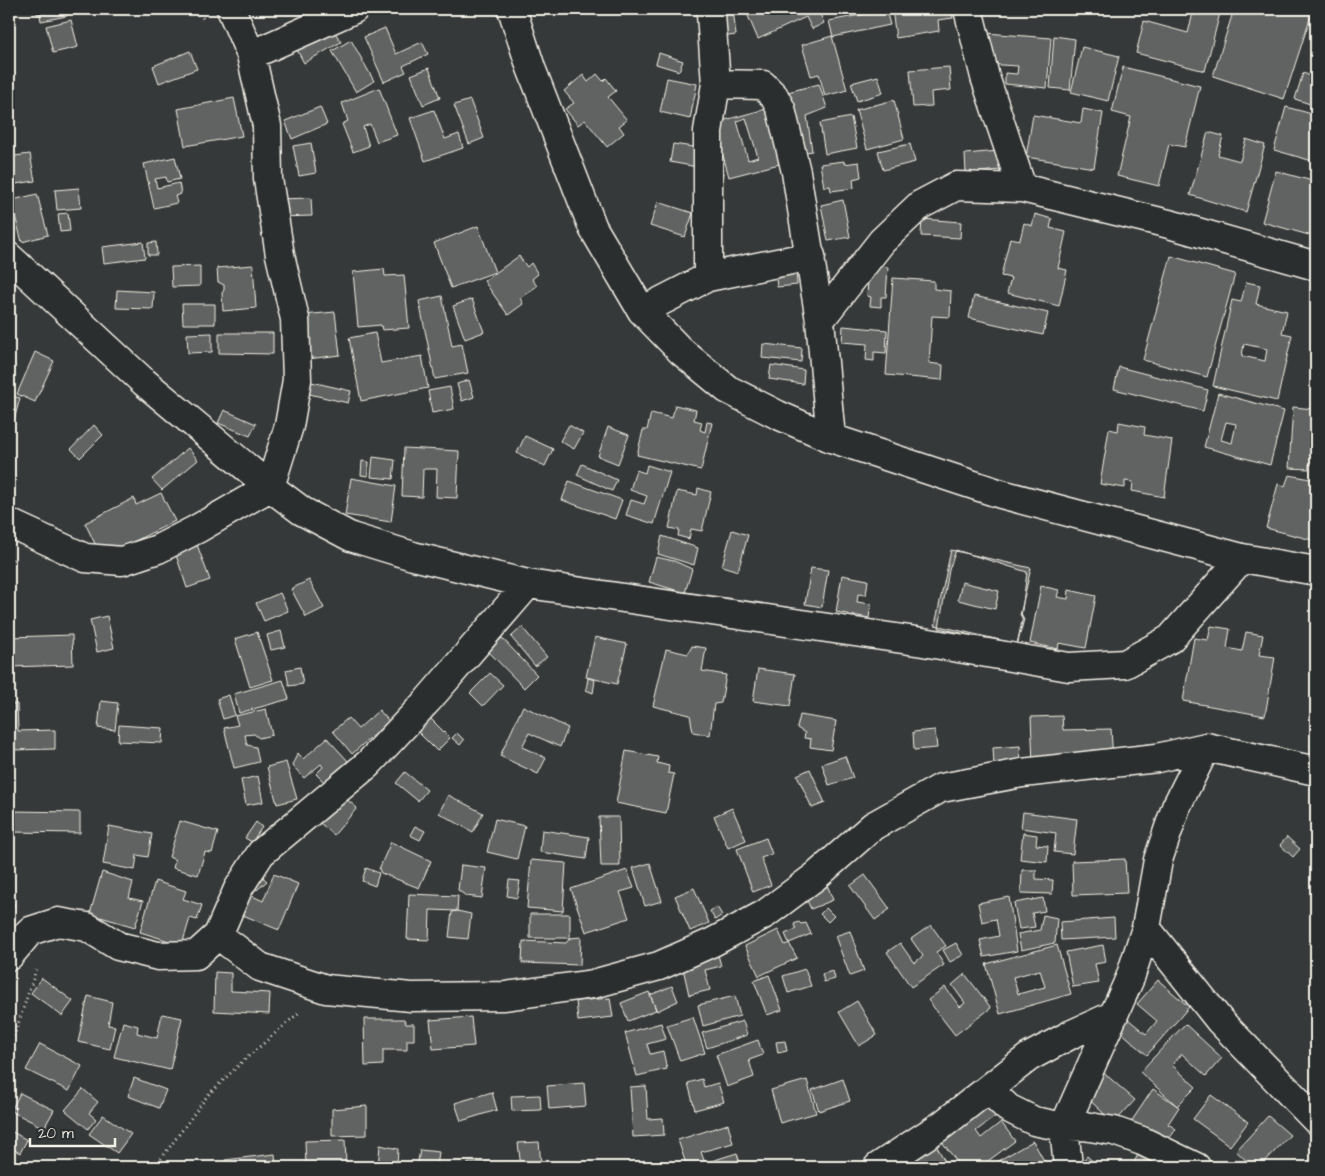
<svg xmlns="http://www.w3.org/2000/svg" width="1325" height="1176" font-family="'Architects Daughter',sans-serif">
  <rect width="100%" height="100%" fill="#363939"/>
  <filter id="ink" filterUnits="userSpaceOnUse"><feTurbulence type="fractalNoise" baseFrequency=".02" numOctaves="2"/><feDisplacementMap in="SourceGraphic" scale="10" xChannelSelector="R" yChannelSelector="G"/><feConvolveMatrix kernelMatrix="1 2 1 2 8 2 1 2 1" color-interpolation-filters="sRGB"/></filter>
  <g filter="url(#ink)">
    <path fill="#616362" stroke="#f4f1e8" fill-rule="evenodd" d="M36,9H51V12L37,14Z
      M39,9H66L67,16L41,21Z
      M718,9H733L736,35L721,37Z
      M745,9H818L824,23L812,29L806,17L758,39Z
      M892,9H951L953,18L938,20L939,31L896,38Z
      M1194,9H1221L1205,71L1136,53L1144,21L1188,33Z
      M1234,9H1313L1284,99L1213,76Z
      M886,10L890,25L833,37L829,21Z
      M71,20L78,47L53,53L46,26Z
      M331,26L341,42L304,63L295,46Z
      M385,28L396,54L422,42L428,54L403,66L406,72L384,82L364,37Z
      M986,33L1051,38L1047,88L1005,84V73L1017,74L1018,66L984,64Z
      M832,36L847,90L825,96L819,74L811,76L802,45Z
      M1054,36L1075,39L1070,90L1050,88Z
      M351,40L374,81L356,92L332,51Z
      M1082,47L1119,56L1108,101L1071,92Z
      M190,51L197,69L159,83L153,66Z
      M659,53L683,61L679,71L656,64Z
      M949,67L951,90L931,92L932,106L913,107L910,70Z
      M1123,67L1200,86L1185,147L1169,144L1159,186L1117,176L1131,117L1112,112Z
      M429,68L440,98L423,105L411,75Z
      M1303,73L1316,78V94L1313,105L1295,99Z
      M597,74L603,81L606,78L616,91L608,97L627,120L619,126L624,133L607,147L585,120L578,125L565,109L574,103L564,91L583,75L588,82Z
      M878,76L883,93L857,101L851,83Z
      M667,78L697,84L690,119L660,112Z
      M819,84L827,108L807,116L812,151L795,154L784,93Z
      M379,88L397,135L377,142L370,124L363,127L369,146L353,152L342,124L348,121L342,103Z
      M234,98L242,136L185,146L178,109Z
      M470,100L484,138L469,144L454,105Z
      M894,100L904,139L867,149L856,110Z
      M320,107L327,124L292,139L285,121Z
      M773,107L787,162L729,177L714,123ZM746,118L758,157L748,160L737,121Z
      M1286,107L1316,115V162L1274,150Z
      M1083,109L1103,113L1094,168L1026,157L1033,115L1081,123Z
      M434,110L445,139L459,134L463,148L425,161L410,118Z
      M851,117L857,148L825,154L820,123Z
      M9,120L15,156L30,154L35,181L9,185Z
      M1208,132L1223,136L1218,155L1240,161L1246,139L1265,145L1246,212L1190,195Z
      M311,143L316,173L299,176L293,146Z
      M673,144L700,148L697,167L670,162Z
      M910,144L915,162L883,170L878,151Z
      M999,151L1001,170L966,173L965,154Z
      M175,157L180,179L167,182L166,177L155,179L157,188L179,183L181,194L175,196L177,203L154,208L144,164Z
      M844,161V164L859,162L861,177L853,179L854,188L831,191L830,186L824,187L820,164Z
      M1276,171L1316,182V237L1262,222Z
      M79,188L81,208L57,210L55,190Z
      M37,194L48,235L22,242L15,216L10,218L9,221V201Z
      M311,198L312,216L278,217V199Z
      M843,200L850,237L828,241L821,205Z
      M658,202L693,213L685,237L650,226Z
      M68,213L70,231L60,232L58,214Z
      M1035,214L1052,219L1050,228L1066,232L1058,268L1067,270L1059,306L1007,293L1011,278L1001,276L1010,238L1020,240L1024,223L1032,226Z
      M922,219L961,222L960,238L921,236Z
      M478,226L495,272L451,288L434,243Z
      M143,242L145,258L104,263L102,247Z
      M156,242L157,255H148V243Z
      M519,256L527,267L531,263L538,274L532,279L537,286L520,298L523,304L508,315L484,281Z
      M1171,256L1235,274L1207,377L1143,360Z
      M253,265L256,308L223,311L222,293L224,290V285L218,282L217,268Z
      M869,265L888,267L886,297H881V307L870,306L871,297L867,296Z
      M200,266V286L172,287L171,267Z
      M384,269L385,276L404,275L409,328L382,330L381,325L358,327L353,272Z
      M796,270L797,285L777,287L775,271Z
      M893,278L934,281V289L951,291L950,317L932,316L929,363L943,365L942,380L886,375Z
      M1246,282L1260,285L1256,304L1287,311L1282,333L1292,335L1277,401L1213,386L1232,300L1241,302ZM1244,344L1267,349L1265,361L1242,356Z
      M117,290L154,292L153,309L116,308Z
      M442,296L452,346L462,344L468,373L435,379L419,301Z
      M974,296L1048,313L1043,335L969,318Z
      M472,299L484,332L465,339L453,306Z
      M182,304H215V324H183Z
      M335,312L340,355L308,359L303,315Z
      M843,326L887,330L886,353L874,352V361L866,360L867,344L842,342Z
      M212,333V352L188,353L187,334Z
      M219,333H273V354L219,353Z
      M375,333L381,363L422,356L428,388L361,401L349,338Z
      M763,344L802,348L801,362L762,358Z
      M35,352L54,361L35,402L17,394Z
      M771,365L804,370L803,384L769,379Z
      M1119,367L1208,390L1203,411L1114,389Z
      M469,380L474,397L462,401L457,384Z
      M307,381L351,391L348,403L305,393Z
      M450,387L454,409L432,413L428,391Z
      M1218,393L1284,411L1270,465L1204,447ZM1226,422L1236,424L1232,443L1221,440Z
      M9,395L20,398L11,431L9,430Z
      M675,405L696,410L694,420L702,422L700,430L705,432L707,422L712,423L701,470L637,455L643,430H647L651,413L672,418Z
      M1293,407L1314,409L1312,432H1316V464H1309V469L1289,468Z
      M224,410L256,424L250,436L218,423Z
      M1119,422L1145,427L1144,435L1172,440L1164,497L1132,491L1133,482L1125,481V488L1100,484L1109,429L1118,431Z
      M94,425L103,435L80,458L71,449Z
      M569,425L583,433L574,449L560,441Z
      M608,427L629,435L618,464L598,456Z
      M525,436L553,449L545,466L517,453Z
      M188,448L198,460L162,490L152,479Z
      M404,448L459,451L457,498L436,497L437,469H423L422,497L402,496Z
      M373,457L395,460L393,479L371,477Z
      M362,461L369,462L368,476L361,475Z
      M582,464L617,480L612,491L577,475Z
      M647,465L670,472L654,524L626,515L631,500L644,504L647,496L630,490L636,470L645,473Z
      M1289,475L1316,480L1312,506L1316,507V541L1266,528L1278,484L1285,486Z
      M351,478L396,486L391,522L345,515Z
      M569,481L622,500L615,519L562,500Z
      M698,488L711,492L702,531L691,529L689,539L678,536L679,530L669,528L677,491L697,495Z
      M161,493L175,521L105,556L98,550L85,523L134,498L136,505Z
      M732,530L748,535L738,571L722,566Z
      M662,536L698,548L694,565L658,554Z
      M196,542L210,580L187,588L174,549Z
      M951,550L1031,568L1020,615L1023,616L1017,644L935,625ZM962,582L999,591L995,609L958,600Z
      M956,550L1027,572L1021,618L1024,619L1017,646L939,628L949,570Z
      M656,557L674,561L692,569L685,593L649,582Z
      M811,568L828,570L822,607L805,604Z
      M842,575L868,580L866,595L858,594L857,602L871,604L869,618L836,612Z
      M309,580L324,608L306,617L291,589Z
      M1041,586L1059,590L1057,597L1068,599L1069,590L1096,596L1086,648L1059,643L1058,649L1030,643Z
      M280,593L288,611L264,621L256,603Z
      M107,616L114,648L97,652L90,620Z
      M1211,626L1230,629L1227,648L1242,651L1246,632L1263,635L1259,655L1275,657L1265,716L1183,701L1194,638L1208,640Z
      M522,627L547,657L535,666L511,637Z
      M281,631L285,647L271,650L267,635Z
      M257,632L273,680L250,687L235,639Z
      M72,635L73,665L9,667V637Z
      M595,637L627,644L617,684L586,677Z
      M502,638L537,675L524,688L488,651Z
      M692,646L706,648L702,671L726,675L721,703L714,704L710,735L693,732L690,715L653,706L666,649L688,654Z
      M300,667L303,684L289,686L286,670Z
      M758,669L795,674L790,706L753,701Z
      M490,673L503,685L483,706L470,693Z
      M588,678L595,680L593,693L586,690Z
      M283,680L289,699L239,713L234,694Z
      M229,695L235,715L223,719L217,699Z
      M101,701L118,703L115,730L98,728Z
      M9,704H17L18,731L55,730V749L9,750Z
      M523,706L568,728L560,747L529,733L522,747L546,758L538,774L500,756Z
      M266,709L272,735L259,738L254,734L245,735L247,745L256,747L259,762L234,768L224,728L238,725L235,716Z
      M379,710L389,721L352,754L333,731L348,718L358,729Z
      M423,711L450,738L437,751L410,724Z
      M800,715L836,721L831,750L810,747L811,739L804,738L805,733L797,728Z
      M1062,716L1063,730L1111,729L1113,760L1033,763L1031,717Z
      M119,725L163,728L162,743L118,741Z
      M935,730L937,748L914,750L913,732Z
      M457,733L464,740L460,745L452,738Z
      M327,738L348,761L324,782L316,774L323,767L321,764L304,778L292,765L298,753L303,759Z
      M1020,746L1021,764L994,765L993,748Z
      M626,751L658,757L657,763L669,766L668,773L674,774L666,813L616,803Z
      M845,756L853,778L829,785L822,764Z
      M286,762L297,799L277,804L267,767Z
      M810,769L825,803L812,808L797,775Z
      M405,772L427,790L418,801L396,783Z
      M258,776L263,802L246,805L241,780Z
      M448,795L483,813L473,832L439,813Z
      M343,796L357,808L334,835L320,823Z
      M732,808L746,840L728,848L714,816Z
      M9,811L80,812V833L9,832Z
      M1023,812L1077,819L1073,854L1054,852L1056,833L1021,828Z
      M599,817H619L620,866H601Z
      M495,819L525,826L517,859L487,852Z
      M180,821L218,832L212,853L205,852L198,875L173,868L175,860L169,857Z
      M256,822L262,827L252,842L245,838Z
      M109,826L152,834L148,857L137,855L135,870L103,864Z
      M415,826L425,831L420,840L410,835Z
      M542,830L589,837L586,859L540,852Z
      M1023,833L1037,835L1036,845L1048,846L1047,862L1020,859Z
      M1287,837L1300,849L1293,857L1280,845Z
      M766,838L772,854L761,858L771,885L753,892L737,849Z
      M391,842L431,861L419,888L381,873L379,869Z
      M1125,859L1127,893L1073,895L1072,861Z
      M531,860L566,863L563,911L527,908Z
      M650,863L662,901L645,906L633,868Z
      M461,865L486,868L482,898L466,896L458,890Z
      M366,868L379,873L375,886L362,881Z
      M627,870L634,888L620,892L629,918L586,932L571,889Z
      M1022,870H1036V879L1053,880L1052,894L1021,893Z
      M102,872L133,882L129,898L143,901L135,927L90,914Z
      M274,874L298,884L279,930L238,913L246,893L263,901Z
      M260,875L267,881L257,890L251,885Z
      M865,875L890,909L875,920L850,886Z
      M509,880L520,881L517,898L507,896Z
      M155,881L186,891L183,899L202,905L197,920L190,918L182,945L140,932Z
      M826,882L833,900L811,909L803,892Z
      M694,888L709,923L690,931L675,896Z
      M409,894L458,896L457,911L430,910L429,940L407,939Z
      M1009,897L1017,951L984,957L980,940L999,936L996,919L982,922L978,903Z
      M1043,898L1045,911L1032,913L1035,927L1019,929L1014,903Z
      M717,907L722,915L715,920L710,911Z
      M826,908L834,916L828,922L820,914Z
      M457,911L471,914L468,939L449,937L452,912Z
      M530,914H570V938H530Z
      M1043,915L1057,918L1055,943L1021,950L1018,934L1040,930Z
      M1114,918L1115,937L1061,940L1060,922Z
      M799,922L801,924L806,923L811,934L789,943L785,934L796,929L794,924Z
      M931,925L946,946L936,952L944,965L911,987L887,952L900,943L914,963L923,956L911,939Z
      M778,930L785,945L789,943L797,958L759,976L745,946Z
      M850,931L864,971L850,976L835,936Z
      M581,937L580,965L522,963L523,941L566,943L570,938Z
      M956,943L963,955L950,962L943,950Z
      M1057,945L1071,994L1000,1014L986,964ZM1040,970L1045,987L1018,994L1013,977Z
      M1103,945L1106,962L1095,964L1099,983L1073,987L1066,952Z
      M717,951L721,966L705,970L710,990L689,995L681,959Z
      M805,969L811,986L788,993L783,976Z
      M833,971L835,979L824,982L822,974Z
      M215,972L231,973V991L270,993L269,1014L214,1011Z
      M965,974L991,1008L955,1035L928,1000L945,987L960,1007L965,1003L952,985Z
      M769,975L782,1010L767,1015L754,981Z
      M42,978L73,1001L62,1016L31,993Z
      M1158,980L1189,1007L1147,1055L1119,1030L1128,1019L1146,1034L1157,1021L1137,1004Z
      M672,986L678,1001L657,1011L650,995Z
      M649,992L656,1010L628,1021L621,1003Z
      M88,996L112,1002L108,1025L115,1026L110,1049L78,1042Z
      M735,996L740,1016L703,1026L698,1005Z
      M610,998L613,1017L578,1021L576,1001Z
      M857,1001L877,1035L859,1046L839,1012Z
      M162,1014L182,1018L170,1070L114,1057L123,1022L138,1026L137,1033L157,1038Z
      M471,1017L474,1046L433,1049L430,1020Z
      M693,1017L705,1053L680,1061L667,1025Z
      M364,1019H404L406,1024H414V1040H407V1050H383V1065L365,1066Z
      M743,1021L747,1035L707,1048L702,1033Z
      M661,1023L666,1039L647,1044L650,1054L663,1051L667,1069L637,1076L625,1033Z
      M1185,1024L1222,1058L1206,1076L1182,1054L1172,1065L1196,1087L1177,1106L1140,1072Z
      M758,1040L763,1055L749,1060L754,1077L727,1087L716,1055Z
      M785,1041L787,1051L778,1053L776,1042Z
      M40,1044L82,1066L69,1091L26,1070Z
      M1104,1073L1135,1100L1114,1123L1084,1095Z
      M134,1078L166,1090L159,1108L128,1096Z
      M702,1079L704,1087L718,1083L724,1102L695,1110L688,1083Z
      M843,1079L850,1101L819,1111L812,1090Z
      M807,1080L816,1113L780,1123L771,1090Z
      M584,1083L586,1106L549,1109L547,1086Z
      M646,1086L648,1119L663,1118L664,1135L633,1137L630,1087Z
      M83,1089L98,1102L89,1113L96,1119L88,1129L65,1110Z
      M1153,1089L1179,1107L1168,1124L1176,1129L1163,1148L1129,1125Z
      M492,1092L497,1110L461,1121L455,1103Z
      M20,1093L54,1110L44,1128L11,1111Z
      M540,1095L541,1110L512,1111L511,1096Z
      M1211,1095L1248,1122L1230,1146L1193,1119Z
      M984,1098L997,1115L976,1131L981,1138L1001,1122L1015,1141L980,1167H961L936,1134Z
      M367,1106V1135L332,1136V1109Z
      M103,1115L131,1134L117,1153L89,1134Z
      M1268,1116L1290,1135L1260,1167H1253L1236,1151Z
      M728,1124L733,1143L701,1152L705,1163L737,1153L741,1167H687L678,1140Z
      M9,1130L27,1140L20,1153L9,1147Z
      M345,1140L346,1164L306,1166L305,1141Z
      M1033,1141L1047,1166L1044,1167H999L996,1162Z
      M539,1142L541,1165L582,1162L583,1167H521L518,1143Z
      M935,1143L948,1167H891Z
      M380,1145L398,1149L397,1165L408,1167H378Z
      M420,1150L439,1152L437,1167H417Z
      M275,1154L276,1167H225V1160Z
      M1138,1155L1160,1167H1131Z
      M1087,1156L1099,1167H1077Z
      M516,1162V1167H468V1163Z"/>
    <g fill="none" stroke-linecap="round" stroke-linejoin="round">
      <g stroke="#f4f1e8" stroke-width="31">
        <path id="minor" d="M512,9L531,68L593,228L642,311L681,351L727,389L778,415L831,438L1001,494L1242,558L1316,571
          M968,9L985,77L1022,188
          M251,55L354,9
          M716,84L763,85L774,96L781,109L796,172L820,320L831,438
          M9,257L144,382L270,487L302,511L351,537L413,556L528,584L923,642L1069,667L1125,664L1170,639L1242,558
          M708,277V131L716,84L711,14L712,9
          M642,311L708,277L811,256
          M820,320L882,241L920,205L956,186L1022,188L1169,224L1316,266
          M9,523L85,558L122,561L158,549L197,529L270,487L289,426L297,380L295,319L280,255L268,179L267,126L251,55L231,9
          M1146,928L1220,1021L1316,1120
          M218,935L260,967L326,989L411,997L505,996L593,984L659,966L713,942L765,914L816,876L873,826L941,788L1022,773L1157,758L1206,747L1316,771
          M9,956L30,931L58,922L87,927L118,946L158,956L196,955L218,935L238,889L261,853L368,764L428,700L528,584
          M989,1090L1008,1108L1034,1121L1064,1127L1084,1126L1114,1131L1142,1141L1196,1167
          M878,1167L942,1125L1029,1057L1072,1034L1114,1015
          M1068,1167L1064,1127L1130,978L1146,928L1158,860L1176,807L1206,747"/>
      </g>
      <path stroke="#f4f1e8" stroke-width="3" stroke-dasharray="1 4" stroke-linecap="butt" d="M197,9L204,20
        M9,563L16,558
        M9,906L19,904
        M9,1051L36,970
        M155,1167L208,1095L243,1061L301,1011"/>
      <use href="#minor" stroke="#2a2d2e" stroke-width="28"/>
    </g>
  </g>
  <rect width="1325" height="1176" fill="none" stroke="#2a2d2e" stroke-width="30"/>
  <rect x="15" y="15" width="1295" height="1146" fill="none" stroke="#f4f1e8" stroke-width="2" filter="url(#ink)"/>
  <path d="M30 1138v8h85v-8" fill="none" stroke="#f4f1e8" stroke-width="2.5"/>
  <text x="38" y="1138" font-size="15" fill="#f4f1e8" stroke="#2a2d2e" stroke-width="4" paint-order="stroke">20 m</text>
</svg>
